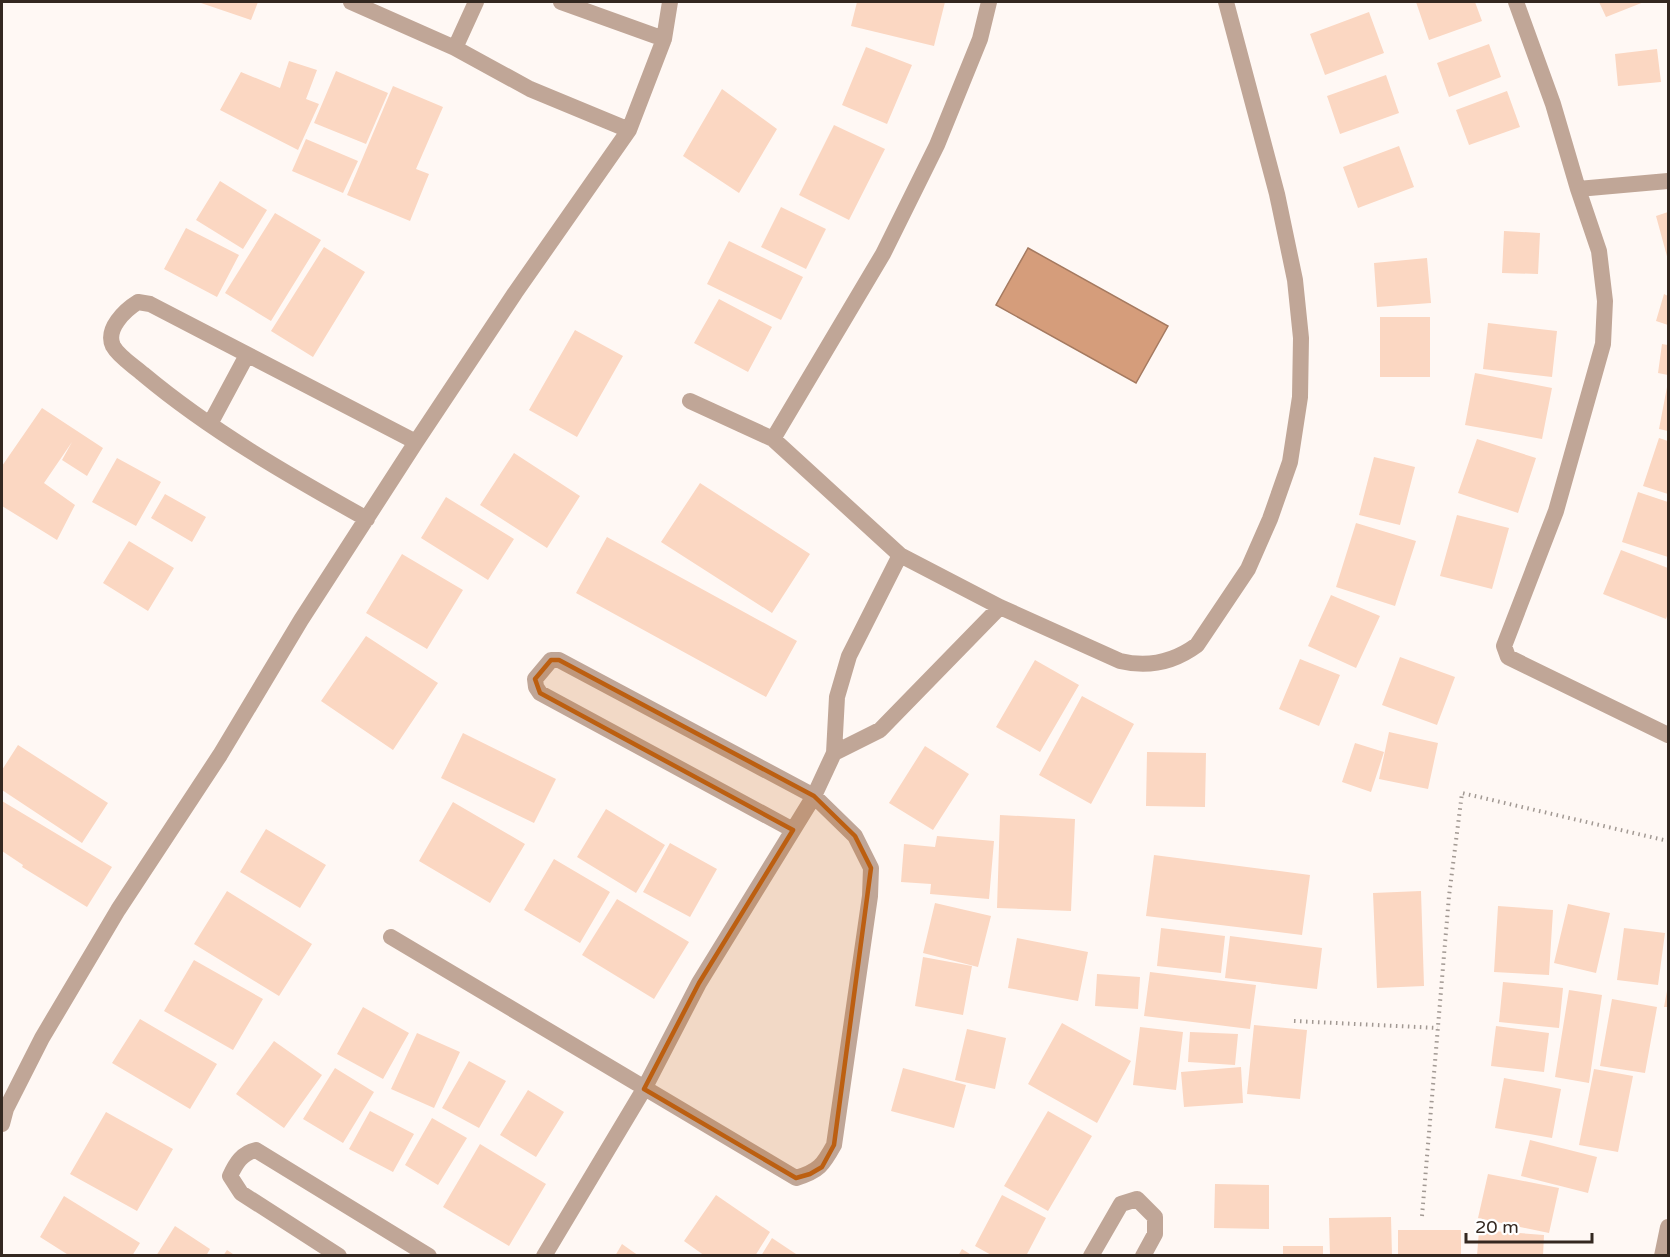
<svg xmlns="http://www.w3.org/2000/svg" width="1670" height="1257" font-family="'Varela Round',sans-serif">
  <rect width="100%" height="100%" fill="#fff8f4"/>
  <path fill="#d59d7b" stroke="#a57a60" stroke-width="1.5" d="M1028,248L1168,326L1136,383L996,305Z"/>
  <path fill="#fbd7c2" d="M198,2H258L251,20Z
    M857,2H945L934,46L851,26Z
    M1416,2H1475L1482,21L1429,40Z
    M1599,2H1644L1606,17Z
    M1369,12L1384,53L1325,75L1310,34Z
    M1489,44L1501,77L1449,97L1437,63Z
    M866,47L912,65L887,124L842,105Z
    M1657,49L1661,82L1618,86L1615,54Z
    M289,61L317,70L306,99L319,104L298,150L220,110L241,72L280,88Z
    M336,71L388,93L366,144L314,123Z
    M1386,75L1399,113L1340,134L1327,96Z
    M393,86L443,107L416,169L429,174L410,221L347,195Z
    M722,89L777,129L739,193L683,156Z
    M1507,91L1520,127L1469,145L1456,110Z
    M834,125L885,149L849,220L799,195Z
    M306,139L358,161L343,193L292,171Z
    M1399,146L1414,187L1358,208L1343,167Z
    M220,181L267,210L243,249L196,220Z
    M781,207L826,229L806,269L761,247Z
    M1668,212V260L1656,216Z
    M275,213L321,240L271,321L225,293Z
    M186,228L239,255L217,297L164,269Z
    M1504,231L1540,233L1538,274L1502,273Z
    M729,241L803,277L781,320L707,284Z
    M324,247L365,272L313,357L271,331Z
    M1427,258L1431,303L1377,307L1374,263Z
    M1664,294L1668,296V325L1656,321Z
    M719,299L772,327L748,372L694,343Z
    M1380,317H1430V377H1380Z
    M1488,323L1557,331L1552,377L1483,369Z
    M575,330L623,356L577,437L529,410Z
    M1662,344L1668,345V375L1658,373Z
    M1475,373L1552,388L1542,439L1465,425Z
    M1667,387H1668V431L1659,429Z
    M42,408L103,448L87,476L62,460L72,442L44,483L75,505L57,540L2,506V466Z
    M1659,438L1668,441V494L1643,486Z
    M1477,439L1536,458L1518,513L1458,493Z
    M514,453L580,496L547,548L480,505Z
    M1374,457L1415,467L1400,525L1359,515Z
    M117,458L161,482L136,526L92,502Z
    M700,483L810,554L772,613L661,542Z
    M1638,492L1668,502V557L1622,542Z
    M165,494L206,517L192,542L151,518Z
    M446,497L514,539L488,580L421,538Z
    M1457,515L1509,528L1492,589L1440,576Z
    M1356,523L1416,541L1395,606L1336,587Z
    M607,537L797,641L766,697L576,593Z
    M129,541L174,568L148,611L103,583Z
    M1621,550L1668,568V613L1666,619L1603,594Z
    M402,554L463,590L427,649L366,613Z
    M1331,595L1380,616L1356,668L1308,646Z
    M366,636L438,683L393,750L321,701Z
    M1400,657L1455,677L1437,725L1382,705Z
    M1300,659L1340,675L1319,726L1279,709Z
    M1035,660L1079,685L1040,752L996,727Z
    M1082,696L1134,724L1091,804L1039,775Z
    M1389,732L1438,743L1428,789L1379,779Z
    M463,733L556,779L534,823L441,778Z
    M1355,743L1384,752L1371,792L1342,782Z
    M18,745L108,803L82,843L2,790V770Z
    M925,746L969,774L933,830L889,803Z
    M1147,752L1206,753L1205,807L1146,806Z
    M2,801L112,867L87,907L22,867L23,865L2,851Z
    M453,802L525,844L490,903L419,861Z
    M606,809L665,845L636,893L577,857Z
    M1000,815L1075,819L1071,911L997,908Z
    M266,829L326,865L300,908L240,872Z
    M937,836L994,841L989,899L930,894L931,884L901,882L904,844L935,847Z
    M670,843L717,869L690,917L643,892Z
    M1154,855L1310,875L1302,935L1146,916Z
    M554,859L610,892L580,943L524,910Z
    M227,891L312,944L279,996L194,944Z
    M1421,891L1424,986L1377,988L1373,893Z
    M617,899L689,942L654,999L582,955Z
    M935,903L991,916L978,967L923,953Z
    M1568,904L1610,913L1596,973L1554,963Z
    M1498,906L1553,910L1549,975L1494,972Z
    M1161,928L1225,936L1221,973L1157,966Z
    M1624,928L1665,933L1658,985L1617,980Z
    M1230,936L1322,948L1317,989L1225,978Z
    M1017,938L1088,952L1078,1001L1008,988Z
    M923,957L972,966L963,1015L915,1006Z
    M194,960L263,999L233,1050L164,1011Z
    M1150,972L1256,985L1250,1029L1144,1016Z
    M1097,974L1140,977L1138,1009L1095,1006Z
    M1503,982L1563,988L1559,1028L1499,1022Z
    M1569,990L1602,995L1589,1083L1555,1077Z
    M1667,991H1668V1007H1664Z
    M1612,999L1657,1007L1645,1073L1600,1066Z
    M363,1007L409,1033L383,1079L337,1054Z
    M140,1019L217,1064L190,1109L112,1063Z
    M1062,1023L1131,1061L1097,1123L1028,1084Z
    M1254,1025L1307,1030L1300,1099L1247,1094Z
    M1496,1026L1549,1033L1544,1072L1491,1066Z
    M1140,1027L1183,1032L1176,1090L1133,1085Z
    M967,1029L1006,1038L995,1089L955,1080Z
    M1190,1032L1238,1034L1235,1065L1188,1062Z
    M417,1033L460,1052L434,1108L391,1089Z
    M274,1041L322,1075L284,1128L236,1094Z
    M469,1061L506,1081L479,1128L442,1108Z
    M1241,1067L1243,1103L1184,1107L1181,1072Z
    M335,1068L374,1092L343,1143L303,1119Z
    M903,1068L966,1085L954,1128L891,1111Z
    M1594,1069L1633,1076L1618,1152L1579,1145Z
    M1504,1078L1561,1089L1552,1138L1495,1128Z
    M528,1090L564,1112L536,1157L500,1135Z
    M370,1111L414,1134L393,1172L349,1149Z
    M1048,1111L1092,1136L1048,1211L1004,1186Z
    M106,1112L173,1149L137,1211L70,1174Z
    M432,1118L467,1138L438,1185L405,1165Z
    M1530,1140L1597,1157L1588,1193L1521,1176Z
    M480,1144L546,1184L509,1246L443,1207Z
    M1488,1174L1559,1188L1549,1233L1478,1218Z
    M1215,1184L1269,1185V1229L1214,1228Z
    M716,1195L770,1232L755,1256H705L684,1241Z
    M1002,1195L1046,1218L1026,1256H993L975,1246Z
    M64,1196L140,1243L132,1256H70L40,1237Z
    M1391,1217L1392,1256H1330L1329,1218Z
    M175,1226L210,1249L206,1256H156Z
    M1398,1230H1461V1256H1398Z
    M1479,1230L1544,1235L1543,1256H1477Z
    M772,1238L799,1256H761Z
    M622,1244L639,1256H615Z
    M1283,1246H1323V1256H1283Z
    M962,1249L973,1256H958Z
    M227,1250L236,1256H223Z"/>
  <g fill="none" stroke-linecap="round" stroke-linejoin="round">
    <path stroke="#a29993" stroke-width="4" stroke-dasharray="1.5 4.5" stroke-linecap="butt" d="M1294,1021L1438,1028
      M1422,1216L1449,896L1462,793L1668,841"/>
    <path stroke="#c0a697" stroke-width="16" d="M351,2L455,48L530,89L629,130
      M561,2L664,39
      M1516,2L1553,104L1578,189L1599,251L1605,301L1603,344L1556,511L1504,646L1508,657L1668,735
      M455,48L476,2
      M1578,189L1668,181
      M690,401L773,439L900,555L1000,607L1120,661C1149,668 1174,662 1197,645L1248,569L1270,519L1290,462L1300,397L1301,338L1295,280L1277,194L1226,2
      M210,424L247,355
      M773,439L883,254L937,145L980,39L989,2
      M367,519C290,476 211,431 143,374C134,366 119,357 113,346C105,329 125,310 138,302L150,304L416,442
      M834,753L880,730L1000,607
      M391,937L796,1178C819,1171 823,1165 834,1145L870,896L871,868L855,836L814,796L559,660H551L535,679L536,687L540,693L793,830
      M2,1124L6,1109L42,1038L118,910L220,755L301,620L416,442L515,293L629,130L664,39L670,2
      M339,1256L241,1193L230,1176C236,1163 242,1153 256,1150L429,1256
      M544,1256L644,1089L699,983L814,796L834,753L837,697L849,656L900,555
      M1091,1256L1121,1204L1137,1199L1155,1217V1234L1143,1256
      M1662,1256L1668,1227"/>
  </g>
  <path fill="#bc5f11" fill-opacity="0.2" stroke="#bc5f11" stroke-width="4.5" stroke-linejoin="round" d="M551,660H559L814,796L855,836L871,868L834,1145L822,1167L810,1174L796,1178L644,1089L699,983L793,830L540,693L535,679Z"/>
  <rect width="1670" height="1257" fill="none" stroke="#342820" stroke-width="6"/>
  <path d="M1466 1233v9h126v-9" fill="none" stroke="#342820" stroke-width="3"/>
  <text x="1475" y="1233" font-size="18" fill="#342820" stroke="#ffffff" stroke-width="4.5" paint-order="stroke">20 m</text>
</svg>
